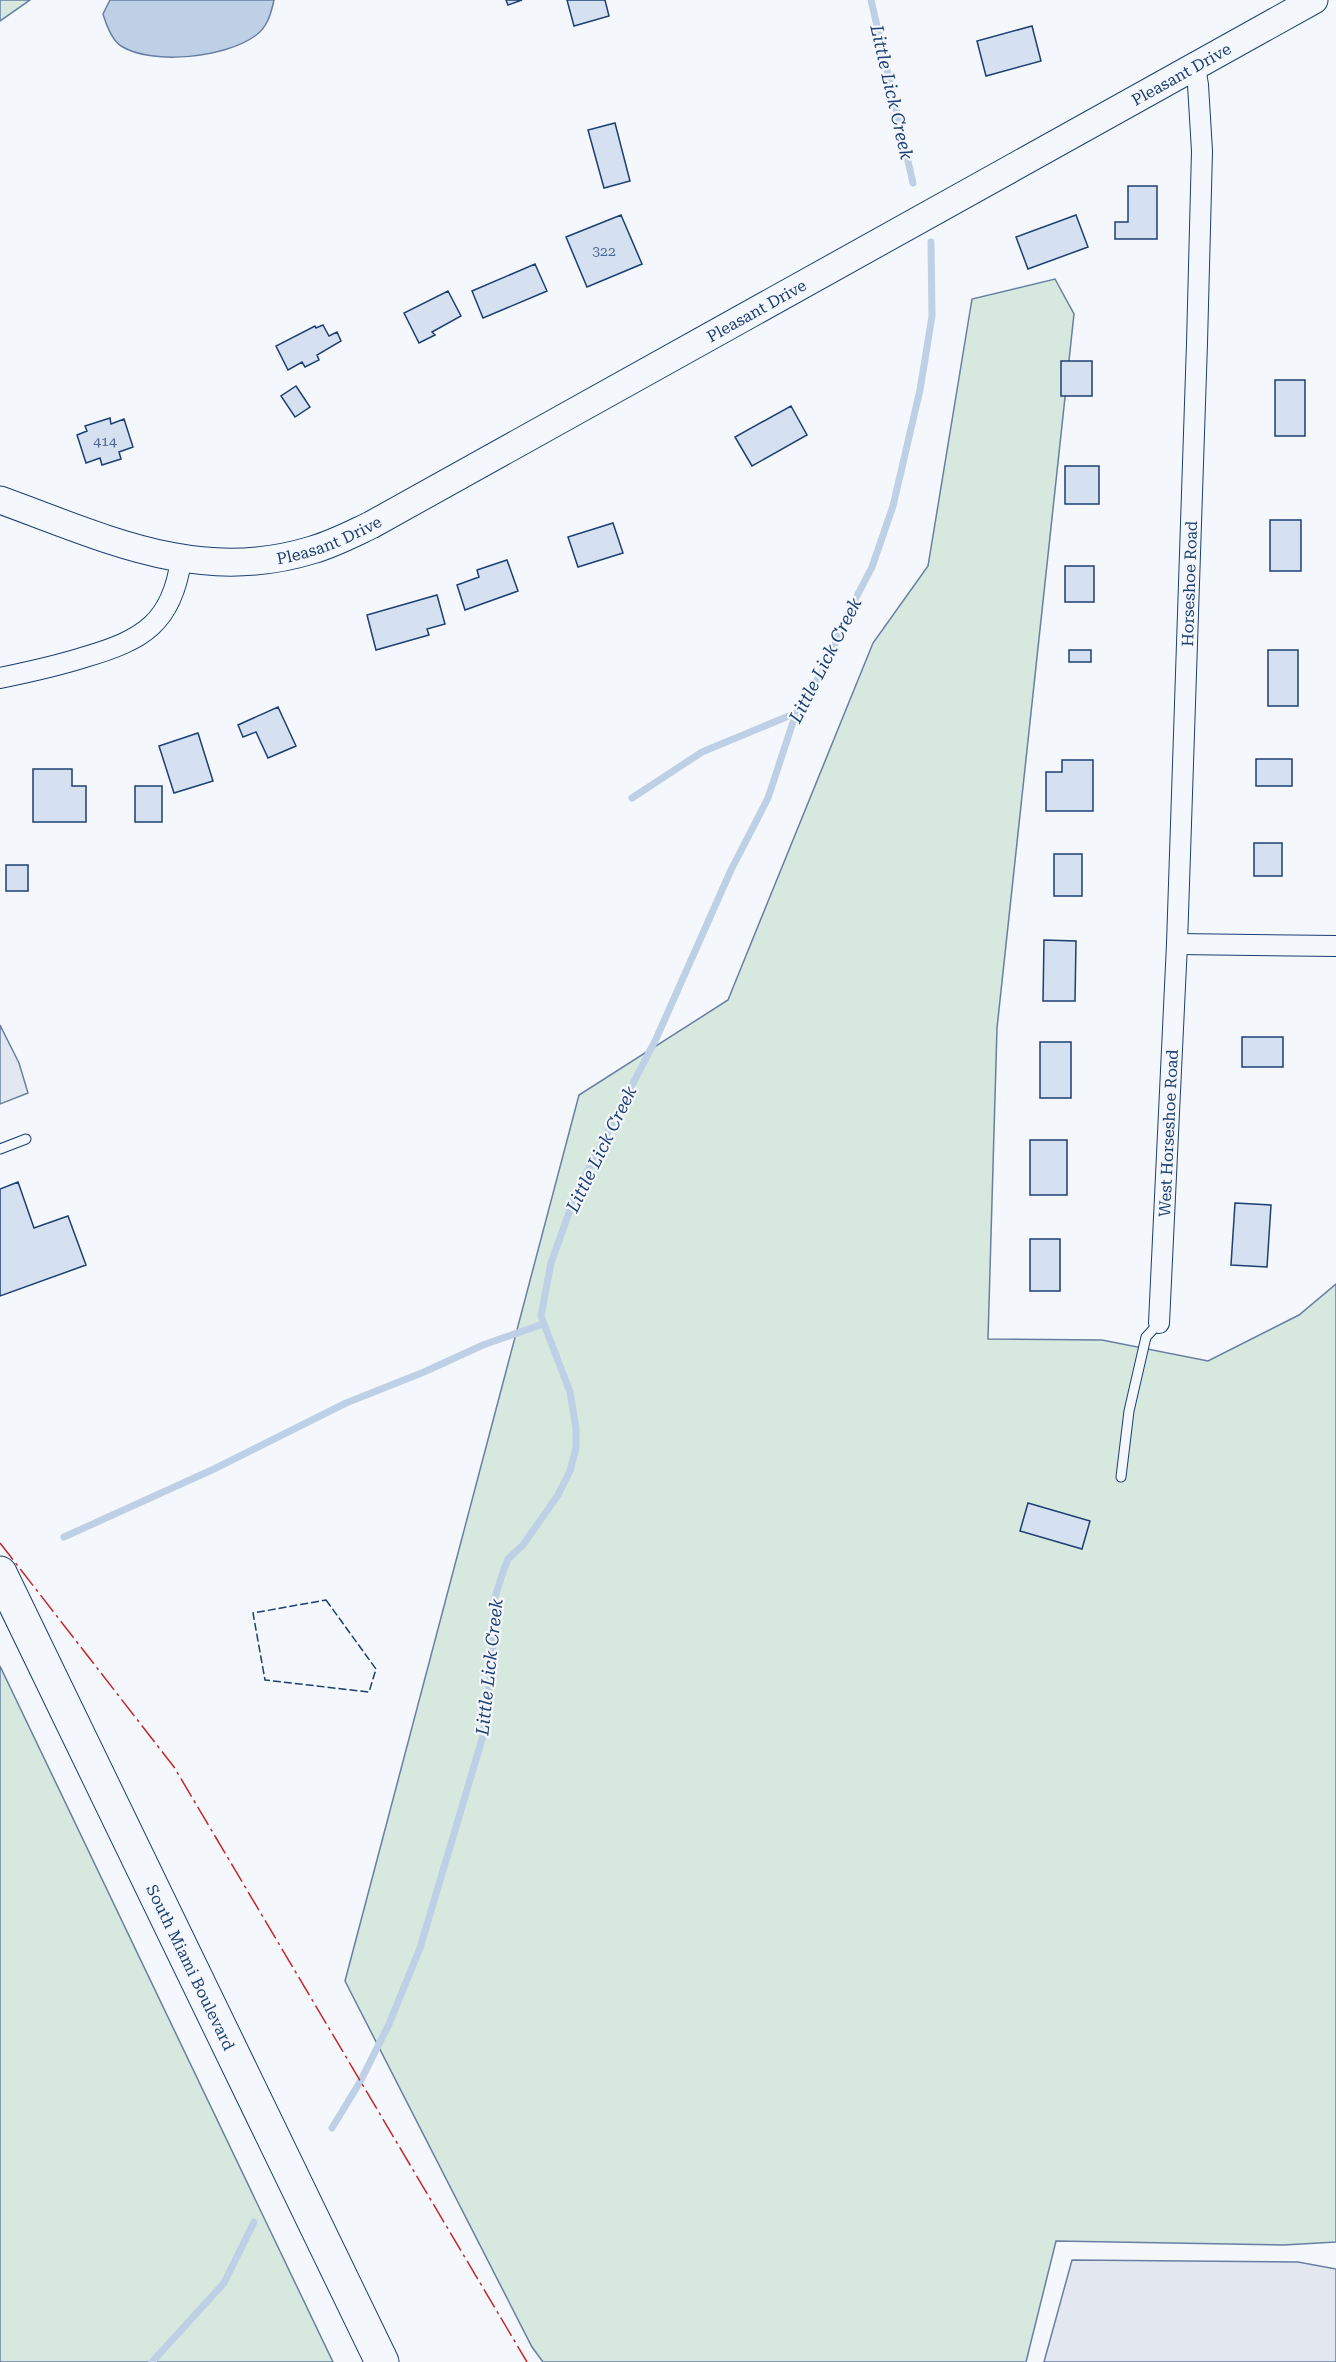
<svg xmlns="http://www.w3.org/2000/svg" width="1336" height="2362" font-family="'Roboto Serif',serif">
  <rect width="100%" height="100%" fill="#f4f7fb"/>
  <path fill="#d7e8df" stroke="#687fa3" stroke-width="1.5" d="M0,0H30L0,21Z
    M1055,279L1074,314L997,1028L988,1339L1102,1340L1208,1361L1299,1315L1336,1284V2242L1284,2245L1056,2241L1026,2362H543L532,2347L345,1981L579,1095L728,1000L873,643L928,566L972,299Z
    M0,1666L333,2362H0Z"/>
  <path fill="#e3e8f0" stroke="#687fa3" stroke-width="1.5" d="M0,1025L19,1063L28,1093L0,1104Z
    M1072,2260L1298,2262L1336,2269V2362H1044Z"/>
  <path fill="#bed0e5" stroke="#687fa3" stroke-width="1.5" d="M110,0H274C271,14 267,28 255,36C226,57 153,66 121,46C112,40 106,24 103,14Z"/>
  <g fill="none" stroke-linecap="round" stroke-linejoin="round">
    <path stroke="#bed0e5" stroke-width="7" d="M871,0L913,183
      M632,798L702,752L796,713
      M64,1537L214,1469L346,1403L424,1372L483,1345L543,1324
      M332,2128L360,2082L389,2024L420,1948L483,1736L492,1664L494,1600L504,1569L508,1559L523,1545L558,1495L570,1471L576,1448V1428L570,1392L541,1316L551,1263L576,1193L656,1039L731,870L768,798L796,713L803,707L805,699L827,664L844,621L872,567L893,506L920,390L932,316L931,242
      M152,2362L224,2283L254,2222"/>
  </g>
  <path fill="#d5e0f0" stroke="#1d3f73" stroke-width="1.5" d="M506,0H522L508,5Z
    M567,0H605L609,16L574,26Z
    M1032,26L1041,61L986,76L977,41Z
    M615,123L630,181L604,188L588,130Z
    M1128,186H1157V239H1115V222H1128Z
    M621,215L642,264L587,287L566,237Z
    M1076,215L1088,247L1028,269L1016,237Z
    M535,264L547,291L483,318L472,291Z
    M448,291L461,316L432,332L435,335L419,343L404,313Z
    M323,325L329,336L337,332L341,341L317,355L319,360L305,367L302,362L288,370L276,346L315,326L316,328Z
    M1061,361H1092V396H1061Z
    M1275,380H1305V436H1275Z
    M296,386L310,407L295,417L281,396Z
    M791,406L807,435L752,466L735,437Z
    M110,418L111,424L124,419L133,447L119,452L121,459L102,465L100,458L86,463L77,435L87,431L85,426Z
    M1065,466H1099V504H1065Z
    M1270,520H1301V571H1270Z
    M613,523L623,553L578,567L568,537Z
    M507,560L518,591L465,610L457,585L479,577L477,570Z
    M1065,566H1094V602H1065Z
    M437,595L445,624L427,629L429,635L376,650L367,615Z
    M1069,650H1091V662H1069Z
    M1268,650H1298V706H1268Z
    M278,707L296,746L268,758L256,732L243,737L238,725Z
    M198,733L213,781L174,793L159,746Z
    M1256,759H1292V786H1256Z
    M1062,760H1093V811H1046V772H1062Z
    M33,769H72V786H86V822H33Z
    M135,786H162V822H135Z
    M1254,843H1282V876H1254Z
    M1054,854H1082V896H1054Z
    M6,865H28V891H6Z
    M1044,940L1076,941L1075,1001H1043Z
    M1242,1037H1283V1067H1242Z
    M1040,1042H1071V1098H1040Z
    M1030,1140H1067V1195H1030Z
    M18,1182L34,1228L68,1216L86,1265L0,1296V1189Z
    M1235,1203L1271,1205L1267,1267L1231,1265Z
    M1030,1239H1060V1291H1030Z
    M1028,1503L1090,1521L1082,1549L1020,1531Z"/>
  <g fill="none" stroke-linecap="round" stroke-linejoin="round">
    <g stroke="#1d3f73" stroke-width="11">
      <path id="lane" d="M0,1149L26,1139
        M1121,1477L1129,1411L1146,1337L1159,1323"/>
    </g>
    <g stroke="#1d3f73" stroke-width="22">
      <g id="street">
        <path d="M0,678C29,672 57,666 85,657C143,640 172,623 181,560"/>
        <path d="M1177,944L1336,946"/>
        <path id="s1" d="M1159,1323L1177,944L1197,343L1202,151L1198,85L1195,67"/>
      </g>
    </g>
    <g stroke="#1d3f73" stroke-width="29">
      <g id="secondary">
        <path id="s2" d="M0,500C105,538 199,585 312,550C333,544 352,534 371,525L1314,0"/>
      </g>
    </g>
    <g stroke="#1d3f73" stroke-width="35">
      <g id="highway">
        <path id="s3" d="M0,1573L382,2362"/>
      </g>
    </g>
    <use href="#lane" stroke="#f4f7fb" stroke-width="9"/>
    <use href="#street" stroke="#f4f7fb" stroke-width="20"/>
    <use href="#secondary" stroke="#f4f7fb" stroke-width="27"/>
    <use href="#highway" stroke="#f4f7fb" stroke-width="33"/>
    <path stroke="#1d3f73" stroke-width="1.5" stroke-dasharray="8 3" stroke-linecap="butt" d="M326,1600L376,1669L369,1692L265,1680L253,1613Z"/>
    <path stroke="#c62828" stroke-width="1.5" stroke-dasharray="21 4.5 3 4.5" stroke-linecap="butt" d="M0,1543L174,1767L527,2362"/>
  </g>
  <g text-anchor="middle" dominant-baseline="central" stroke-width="4.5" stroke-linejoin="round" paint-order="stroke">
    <g font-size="14" fill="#4b6792">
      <text x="604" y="251">322</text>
      <text x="105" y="441">414</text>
    </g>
    <g font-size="16" fill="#1d3f73" stroke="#f4f7fb">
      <text stroke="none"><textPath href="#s2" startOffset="1314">Pleasant Drive</textPath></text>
      <text stroke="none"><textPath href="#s2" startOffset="828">Pleasant Drive</textPath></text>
      <text stroke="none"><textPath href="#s2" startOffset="342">Pleasant Drive</textPath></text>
      <text stroke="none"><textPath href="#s1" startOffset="740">Horseshoe Road</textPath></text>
      <text stroke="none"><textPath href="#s1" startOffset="190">West Horseshoe Road</textPath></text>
      <text stroke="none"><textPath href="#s3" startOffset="438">South Miami Boulevard</textPath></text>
    </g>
    <g font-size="18" font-style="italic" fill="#1d3f73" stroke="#f4f7fb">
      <text transform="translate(892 92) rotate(77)">Little Lick Creek</text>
      <text transform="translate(825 660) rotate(-63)">Little Lick Creek</text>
      <text transform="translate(601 1149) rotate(-64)">Little Lick Creek</text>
      <text transform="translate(489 1667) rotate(-84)">Little Lick Creek</text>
    </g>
  </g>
</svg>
